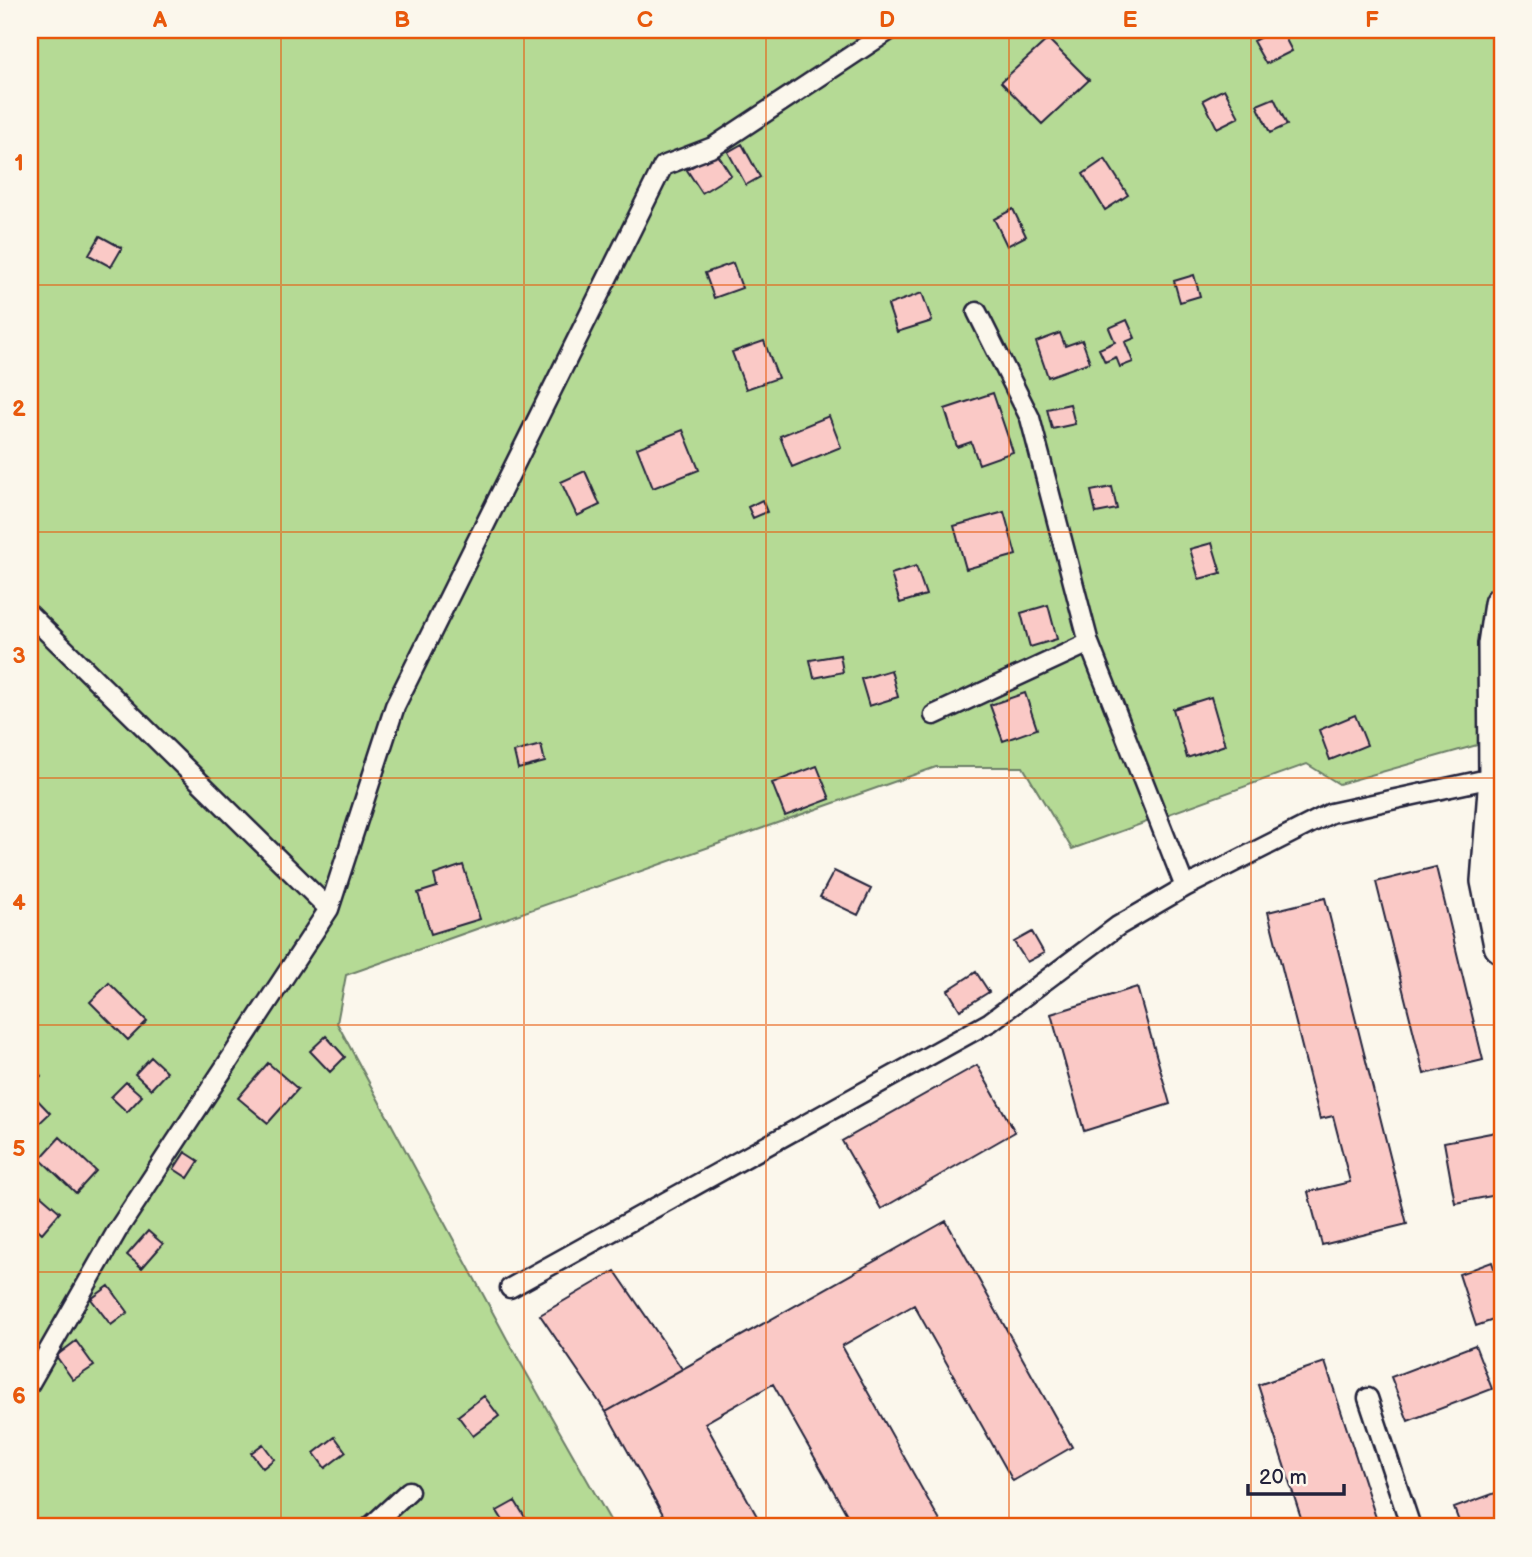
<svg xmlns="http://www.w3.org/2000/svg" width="1532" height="1557" font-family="'Balsamiq Sans',sans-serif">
  <rect width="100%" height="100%" fill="#fbf7ec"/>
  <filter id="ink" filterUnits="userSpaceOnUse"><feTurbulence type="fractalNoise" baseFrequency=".0143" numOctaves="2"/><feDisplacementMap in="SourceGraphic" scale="14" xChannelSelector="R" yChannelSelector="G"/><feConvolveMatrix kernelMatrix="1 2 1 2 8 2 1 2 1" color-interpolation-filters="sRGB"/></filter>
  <g filter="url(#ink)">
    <path fill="#b5da95" stroke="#6c7e68" stroke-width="2" d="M30,30H1502V738L1339,784L1307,764L1072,849L1023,767H936L346,975L337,1023L507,1339L614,1527H30Z"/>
    <path fill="#fac9c6" stroke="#22223b" stroke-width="2" d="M1275,30H1281L1292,51L1266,64L1253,41Z
      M1048,39L1089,80L1042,124L1001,82Z
      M1224,89L1239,117L1217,128L1203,100Z
      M1274,98L1287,125L1270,133L1257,105Z
      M742,144L760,177L746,185L728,152Z
      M716,152L731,175L702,193L687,170Z
      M1105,159L1128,195L1105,210L1083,174Z
      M1013,209L1026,236L1007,246L994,219Z
      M100,236L122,248L111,267L89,255Z
      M733,263L742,288L714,298L705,273Z
      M1194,275L1200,296L1180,302L1174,281Z
      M922,293L932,321L897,332L888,305Z
      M1127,320L1135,338L1125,342L1133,362L1120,367L1116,357L1105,362L1099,349L1115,342L1109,328Z
      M1060,333L1065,346L1082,340L1090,362L1048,377L1036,342Z
      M764,341L778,378L746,389L732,352Z
      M993,393L1013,452L979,464L971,442L957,447L945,409Z
      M1070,404L1075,424L1052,429L1047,409Z
      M829,416L841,447L792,467L780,436Z
      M683,430L699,470L653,488L637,448Z
      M585,471L600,505L577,516L561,482Z
      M1112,487L1117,509L1096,513L1091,491Z
      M762,500L767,512L753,518L748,507Z
      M1004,512L1016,555L966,569L954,526Z
      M1212,543L1221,573L1199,579L1190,549Z
      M916,566L926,595L900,603L891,574Z
      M1048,605L1057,639L1030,647L1021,613Z
      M840,655L843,672L814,678L810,660Z
      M891,670L898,697L869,706L861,679Z
      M1025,693L1037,729L1003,741L990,705Z
      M1211,697L1225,745L1187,758L1173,709Z
      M1355,715L1367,745L1330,760L1319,730Z
      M541,745L545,762L518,769L514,752Z
      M817,766L830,799L785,816L772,783Z
      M463,865L480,919L431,934L418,893L437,887L434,875Z
      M1436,867L1483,1060L1424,1074L1376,882Z
      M834,871L871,889L858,915L820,897Z
      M1325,898L1407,1224L1322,1245L1308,1192L1350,1182L1333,1116L1320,1119L1268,912Z
      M1032,932L1044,953L1027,962L1014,942Z
      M976,972L989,992L960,1010L948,990Z
      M109,983L147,1021L128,1040L90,1002Z
      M1137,987L1170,1104L1084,1131L1051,1014Z
      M326,1036L345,1057L330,1072L310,1051Z
      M151,1057L167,1072L151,1089L135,1074Z
      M30,1063L41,1076L30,1087Z
      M268,1063L298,1089L268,1123L238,1098Z
      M977,1065L1015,1132L881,1209L842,1141Z
      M126,1082L142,1096L127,1112L111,1097Z
      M30,1092L50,1113L30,1132Z
      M1496,1132L1502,1168V1194L1455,1203L1444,1142Z
      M60,1137L96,1171L76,1193L40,1159Z
      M185,1152L199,1161L188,1178L174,1169Z
      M30,1186L60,1212L42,1233L30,1222Z
      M946,1221L1072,1447L1013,1481L914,1305L842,1346L940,1521L929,1527H854L773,1384L705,1423L763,1527H670L606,1412Z
      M148,1231L163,1244L142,1268L127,1255Z
      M1492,1262L1502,1292V1317L1476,1326L1459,1274Z
      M615,1271L682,1369L606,1412L540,1315Z
      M109,1286L128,1312L111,1325L91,1299Z
      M76,1341L94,1366L73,1380L56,1356Z
      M1475,1345L1492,1389L1408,1421L1391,1377Z
      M1325,1362L1379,1527H1304L1258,1385Z
      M484,1396L499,1416L473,1436L458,1416Z
      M335,1437L346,1452L325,1468L314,1453Z
      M263,1444L274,1459L263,1468L251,1453Z
      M1498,1492L1502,1505V1527H1461L1454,1508Z
      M515,1501L531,1527H507L497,1511Z"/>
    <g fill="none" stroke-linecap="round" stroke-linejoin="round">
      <g stroke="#22223b" stroke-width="23">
        <path id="service" d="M977,312L1030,418L1089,643L1185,887
          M30,615L329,909
          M934,715L1089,643
          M510,1288L990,1022L1118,926L1185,887L1331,813L1497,777
          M30,1383L117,1231L329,909L395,706L663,166L713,147L890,30
          M1368,1398L1411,1527
          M370,1527L409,1491"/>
      </g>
      <g stroke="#22223b" stroke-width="40">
        <path id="minor" d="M1502,604L1496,644L1497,777L1489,881L1502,945"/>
      </g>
      <use href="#service" stroke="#fbf7ec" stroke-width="18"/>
      <use href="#minor" stroke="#fbf7ec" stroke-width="35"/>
    </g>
  </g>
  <path fill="none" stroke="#e8590c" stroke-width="2" stroke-opacity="0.55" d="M281,30V1527M524,30V1527M766,30V1527M1009,30V1527M1251,30V1527M30,285H1502M30,532H1502M30,778H1502M30,1025H1502M30,1272H1502"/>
  <rect width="1532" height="1557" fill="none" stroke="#fbf7ec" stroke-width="77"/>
  <path d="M1248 1484v10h96v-10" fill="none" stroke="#22223b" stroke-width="3.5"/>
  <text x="1259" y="1484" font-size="21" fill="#22223b" stroke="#fbf7ec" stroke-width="5" paint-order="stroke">20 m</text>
  <rect x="38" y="38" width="1456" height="1480" fill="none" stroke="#e8590c" stroke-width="2.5"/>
  <g font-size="23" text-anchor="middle" font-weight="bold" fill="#e8590c">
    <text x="160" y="27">A</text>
    <text x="402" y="27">B</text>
    <text x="645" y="27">C</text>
    <text x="887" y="27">D</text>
    <text x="1130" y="27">E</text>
    <text x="1372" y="27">F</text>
    <text x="19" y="170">1</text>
    <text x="19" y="416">2</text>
    <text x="19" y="663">3</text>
    <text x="19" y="910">4</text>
    <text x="19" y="1156">5</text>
    <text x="19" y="1403">6</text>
  </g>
</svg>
